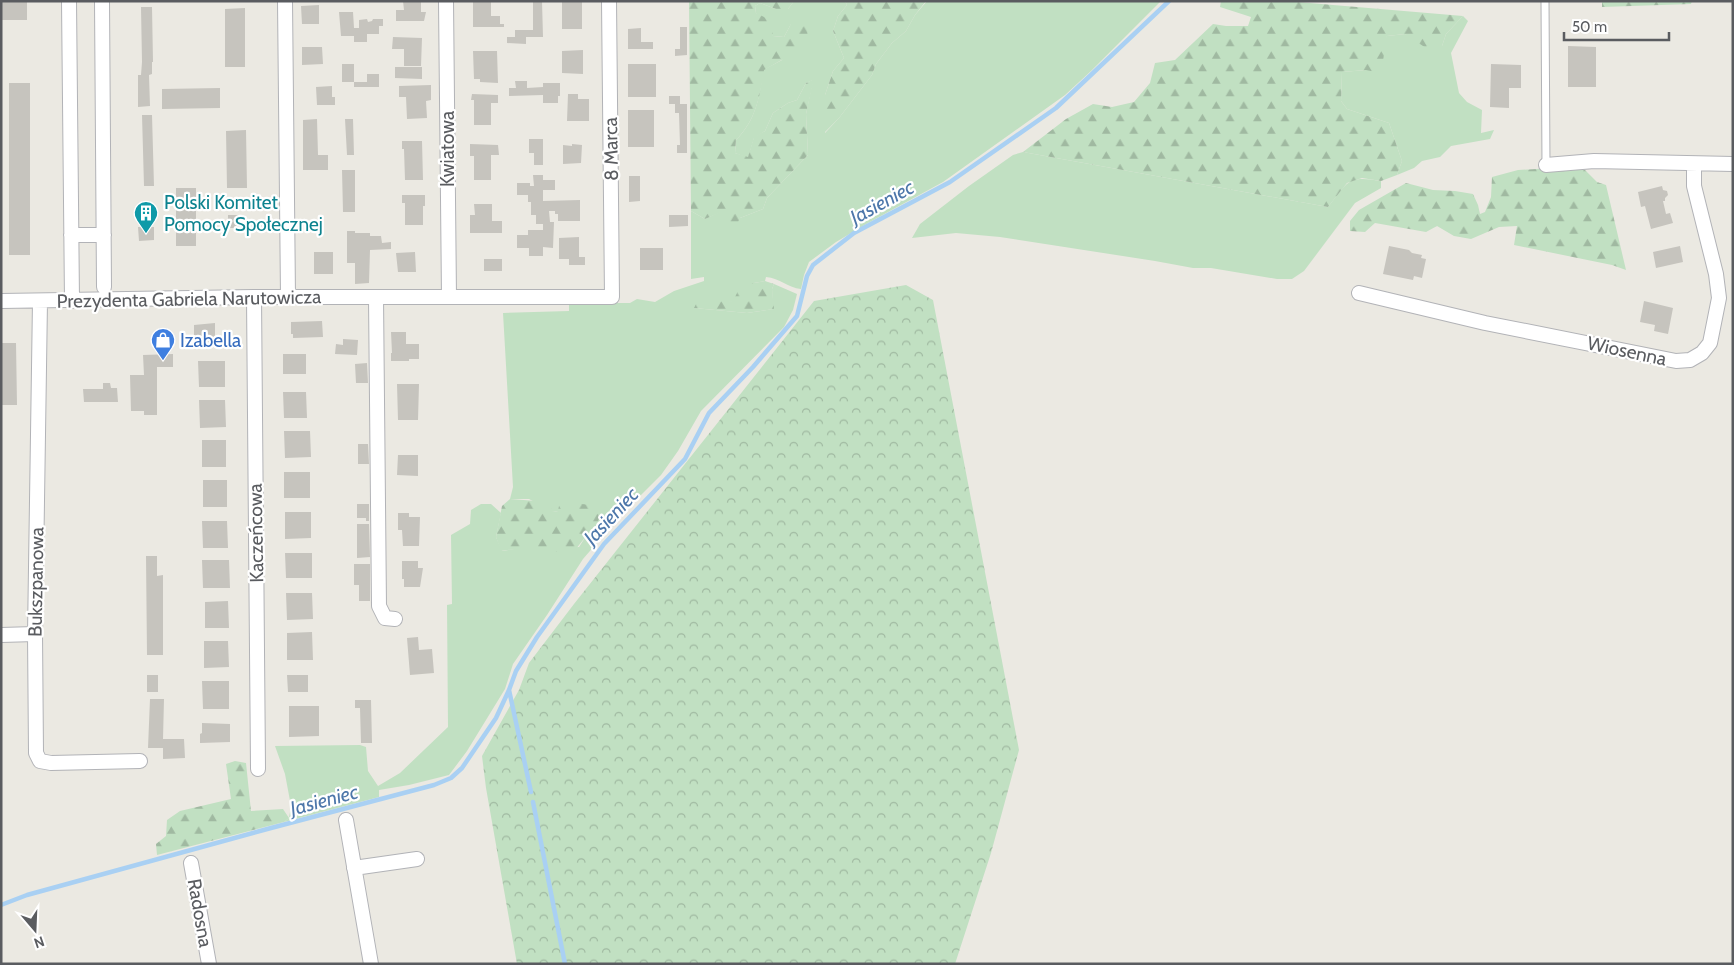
<svg xmlns="http://www.w3.org/2000/svg" width="1734" height="965" font-family="Cabin,sans-serif">
  <defs>
    <pattern id="forest-firs" width="22" height="20" patternUnits="userSpaceOnUse" patternTransform="scale(1.25)"><rect width="22" height="20" fill="#c1e0c2"/><path d="M5 1l3.5 6h-7zM16 11l3.5 6h-7z" fill="#a0b9a1"/></pattern>
    <pattern id="park-crowns" width="20" height="18" patternUnits="userSpaceOnUse" patternTransform="scale(1.25)"><rect width="20" height="18" fill="#c1e0c2"/><path d="M2 6a3 3 0 1 1 6 0M12 15a3 3 0 1 1 6 0" fill="none" stroke="#a0b9a1"/></pattern>
  </defs>
  <rect width="100%" height="100%" fill="#ebe9e2"/>
  <path fill="#c1e0c2" d="M794,1H845L847,5L838,16L833,31L844,58L833,71L825,95V133L839,118L872,75L876,64L892,43L906,31L915,15L927,1H1161L1091,71L1065,95L943,182L868,223L836,242L809,262L804,275L801,289C788,288 780,278 766,277L765,281L754,283L734,301L694,308L747,313L773,309L772,289L774,284L797,294L793,310L784,327L701,411L678,451L661,475L622,514L583,559L547,615L513,664L505,689L467,751L449,775L409,785L379,790V797L284,822L289,818L291,806L285,774L275,746L360,745L366,747L368,771L378,786L400,773L448,727L447,605L452,604L451,535L470,524L471,510L481,504H491L501,513L496,537L502,551L520,548L543,549L579,547L588,533L558,511L553,512L529,499H510L513,487L503,313L569,311V303H630L637,299L655,302L674,291L704,281V277L691,279V211L705,219L724,210L740,218L763,209L767,198L808,155L806,114L813,80L806,83L797,100L788,103L773,113L765,131L754,138L748,158L735,153L736,140C756,120 760,96 763,70L782,60L791,24L784,37L773,36L756,13L755,6L760,3L776,9H788Z
    M1463,16L1468,21L1451,53L1459,93L1467,102L1482,110L1481,133L1494,130L1490,139L1451,146L1440,157L1422,161L1414,168L1397,175L1402,161L1389,123L1347,109L1341,101L1342,72L1366,70L1387,36L1405,34L1442,46L1446,34Z
    M1023,152L1328,207C1348,182 1347,175 1381,181V188L1355,203L1304,271L1292,279H1277L1211,268H1193L1155,261L1000,237L956,233L912,238L920,224L969,186L1013,155Z"/>
  <path fill="url(#forest-firs)" d="M689,1H794L788,9H776L760,3L755,6L756,13L770,20L773,36L784,37L791,24L807,20L808,45L764,70C760,96 756,120 736,140L735,153L748,157L754,137L765,131L773,113L788,103L797,100L806,83L814,79L806,114L808,155L767,198L763,209L740,218L735,229H728L724,211L705,219L691,211Z
    M845,1H926L915,15L906,31L892,43L876,64L872,75L839,118L824,133L825,95L833,71L844,58L833,31L838,16L847,5Z
    M1221,1H1286L1463,16L1446,34L1442,46L1429,50L1405,34L1387,36L1381,73L1366,70L1342,72L1341,101L1347,109L1389,123L1402,161L1397,175L1381,181L1362,178L1347,183L1328,207L1023,152L1066,119L1093,104L1112,107L1134,102L1150,83L1155,63L1175,60L1213,24L1226,26H1248L1251,17L1220,7Z
    M1602,1H1692L1691,4L1602,7Z
    M1553,168L1585,170L1597,182L1606,185L1626,270L1612,265L1514,245L1517,226L1499,227L1471,239L1454,236L1437,226L1426,232L1375,223L1365,232L1350,231V221L1359,210L1406,183L1433,190L1455,191L1473,194L1478,205L1480,214L1485,212L1491,197L1492,177L1518,170Z
    M765,281L774,284L772,289L774,309L747,313L694,308L697,302L733,301L739,289L754,283Z
    M510,499L550,502L553,512L558,511L560,501L597,506L601,514L598,521L572,554C548,550 526,547 501,551L496,537L502,506Z
    M235,761L246,763L251,811L283,809L289,818L284,822L157,855L156,844L166,836L167,820L180,811L231,799L226,764Z"/>
  <path fill="url(#park-crowns)" d="M906,285L933,300L1019,750L991,853L955,964H517L486,788L482,756L519,690L529,663L574,604L814,301Z"/>
  <g fill="none" stroke-linecap="round" stroke-linejoin="round">
    <path stroke="#a9d0f3" stroke-width="4.5" d="M509,690L531,792
      M533,802L565,964
      M1,905L27,895L271,828L434,785L451,778L462,768L496,718L509,690L516,671L537,637L604,544L685,459L709,413L753,367L797,316L807,276L813,265L854,233L950,182L1056,108L1169,1"/>
  </g>
  <path fill="#c6c4be" d="M1,1H27V20H1Z
    M403,1H421V12H426L424,21H396V10H404Z
    M473,1H491V16H500V24H504V27H473Z
    M533,1H542L543,37H526V44L507,43V37H515V30H533Z
    M562,1H582V29H562Z
    M319,5V24H302L301,6Z
    M141,7H152L153,62H152V74L149,75L150,106L138,107V75H141L142,62Z
    M245,8V67H225V9Z
    M339,12H353L354,28H359V20L367,19L368,22L372,21L373,19H383V26H379V34H367V42H354V36H341Z
    M680,27H687V55L675,56V49H680Z
    M641,28V42H653V49H628V29Z
    M393,37L422,38L421,66H404V49H392Z
    M1568,46L1596,47V87H1568Z
    M302,47H322L323,64L302,65Z
    M583,50V74L562,73V51Z
    M473,51H497L498,83L480,82V79H474Z
    M342,64H354V82H342Z
    M628,64H656V97H628Z
    M1491,64L1521,65V88H1509V108L1490,107Z
    M395,67H422V79L395,78Z
    M367,74H379V87H354V82H367Z
    M515,81H527V88L543,87V83H560V96H558V103H543V95L509,96V88H516Z
    M9,83H30V255H9Z
    M431,85V100L426,101L427,118L407,119L406,97H399V86Z
    M332,86V97H335V105H317L316,87Z
    M220,88V108L162,109V89Z
    M472,94L498,95V103H491V125H474V100H471Z
    M568,94H578V99H589V121H567Z
    M669,96H680V104H687V153H677V145H680L679,113H675V104H669Z
    M628,110H654V147H628Z
    M142,115H152L154,186H144Z
    M317,119L318,155H328V170H303V120Z
    M345,119H353L354,155H347Z
    M246,130L247,188H227L226,131Z
    M529,139H543V165H534V153H529Z
    M402,141H422L423,180H405L404,149H402Z
    M470,144L498,145L499,155H491V180H474V156H470Z
    M572,144L582,145L581,163L563,164V145L572,146Z
    M342,170H355V212H343Z
    M533,175H543V180H555V190H543V201L580,200V221H558V214H555V211H549L550,222H554L553,248L543,247V256H529V248H517V235H528V230H543V224H536V215H531V202H528V195H517V183H530V186H534Z
    M629,176H640V201L629,202Z
    M1662,186L1663,190L1667,191L1668,195L1665,198V201H1663L1666,214L1670,213L1673,223L1651,229L1645,206L1641,207L1638,192Z
    M176,188H196V246H176Z
    M402,195H425V206H423V225H405V203H402Z
    M474,204H492V221H502V233H470V215H475Z
    M228,215H243V228H228Z
    M669,215H688V226L669,227Z
    M138,227H154V240L139,241Z
    M347,231H355V233H370V236H381L382,243L391,242V249L370,250L369,283L355,284V263H347Z
    M579,237V257H585V265H569V259H559V238Z
    M1389,246L1409,250L1412,253L1422,255L1421,258L1426,259L1422,278L1414,276L1413,280L1383,274Z
    M1680,246L1683,262L1656,268L1653,252Z
    M640,248H663V270H640Z
    M314,252H333V274H314Z
    M415,252L416,272H398L396,253Z
    M484,259H502V271H484Z
    M1644,301L1673,308L1668,334L1654,331L1655,325L1640,322Z
    M322,321L323,337L293,338V334H291V322Z
    M215,323V342H194V325Z
    M391,332H406V344H419V359H409V361H391V353H392Z
    M343,339L358,340L357,355L335,354L336,344L343,345Z
    M1,343H16L17,405H1Z
    M173,354V367H157V415H144V411H131L130,375H144L143,355Z
    M283,354H306V374H283Z
    M198,361H225V387H199Z
    M367,363L368,383H356L355,364Z
    M103,383H110L111,388H117L118,402H84L83,389H103Z
    M397,384H419L418,420H398Z
    M283,392H306L307,418H284Z
    M199,400H225L226,427L200,428Z
    M284,431H310L311,457L285,458Z
    M202,440H226V467H202Z
    M358,444H368L369,464H358Z
    M398,455H418V476L397,475Z
    M284,472H310V498H284Z
    M203,480H227V507H203Z
    M357,504H369V521H366V518H357Z
    M285,512H311V538L285,539Z
    M398,513H409V517H420L419,546H403L402,530H398Z
    M202,521H227L228,548H203Z
    M357,524H369L370,557L357,558Z
    M285,553H312V578H286Z
    M146,556H157V576L163,575V655H147Z
    M202,560H229L230,588H203Z
    M402,561H418V568H423L420,587H404V579H402Z
    M354,564H370V601H359V585H354Z
    M286,593H312L313,619L287,620Z
    M228,601L229,628H205V602Z
    M312,632L313,660H287V633Z
    M418,637L419,650L432,649L434,673L410,675L407,638Z
    M204,641H228L229,667L204,668Z
    M147,675H158V692H147Z
    M287,675H308V692H288Z
    M202,681H229V709H203Z
    M150,699H164L163,739H184L185,758L163,759V748H148Z
    M355,700H371L372,743H361L360,708H355Z
    M289,706H319V736L289,737Z
    M202,723L230,724V742L200,743V734L202,733Z"/>
  <g fill="none" stroke-linecap="round" stroke-linejoin="round">
    <g stroke="#b2b3b7" stroke-width="9">
      <path id="lane" d="M1545,1L1546,165"/>
    </g>
    <g stroke="#b2b3b7" stroke-width="16">
      <path id="street" d="M69,1L72,301
        M102,1L104,287
        M285,1L288,297
        M446,1L449,297
        M1546,165L1594,161L1733,164
        M71,235H104
        M1359,293L1485,323L1676,361L1690,360L1702,353L1710,343L1719,298L1716,274L1694,186V164
        M254,297L258,769
        M376,297L379,606L385,618L395,619
        M1,301L254,297H612L609,1
        M40,301L35,634L36,753L40,761L51,763L140,761
        M1,635L35,634
        M346,820L371,964
        M191,863L209,964
        M354,868L417,859"/>
    </g>
    <use href="#lane" stroke="#fff" stroke-width="7"/>
    <use href="#street" stroke="#fff" stroke-width="14"/>
  </g>
  <defs>
    <g id="building-pin" transform="scale(1.25)"><path d="M0 17L-7.5 6A9.5 9.5 0 1 1 7.5 6Z" fill="#0f9aa8" stroke="#fff"/><path d="M-4-6H4V6H1V3H-1V6H-4ZM-2.5-4.3h1.7v1.8h-1.7ZM.8-4.3h1.7v1.8H.8ZM-2.5-1h1.7V.8h-1.7ZM.8-1h1.7V.8H.8Z" fill="#fff"/></g>
    <g id="shop-pin" transform="scale(1.25)"><path d="M0 17L-7.5 6A9.5 9.5 0 1 1 7.5 6Z" fill="#3f7fe0" stroke="#fff"/><path d="M-5-2.5h2.3a2.7 3.5 0 0 1 5.4 0H5L5.5 6h-11ZM-1.5-2.5h3a1.5 2.3 0 0 0-3 0Z" fill="#fff"/></g>
  </defs>
  <g fill-rule="evenodd">
    <use href="#building-pin" x="146" y="213"/>
    <use href="#shop-pin" x="163" y="340"/>
  </g>
  <g text-anchor="middle" dominant-baseline="central" stroke-width="4.5" stroke-linejoin="round" paint-order="stroke">
    <g font-size="19" fill="#5a5c60" stroke="#fff">
      <text transform="translate(447 149) rotate(-90)">Kwiatowa</text>
      <text transform="translate(611 149) rotate(-91)">8 Marca</text>
      <text transform="translate(189 299) rotate(-1)">Prezydenta Gabriela Narutowicza</text>
      <text transform="translate(1627 351) rotate(12)">Wiosenna</text>
      <text transform="translate(256 533) rotate(-91)">Kaczeńcowa</text>
      <text transform="translate(36 582) rotate(-89)">Bukszpanowa</text>
      <text transform="translate(200 913) rotate(80)">Radosna</text>
    </g>
    <g font-size="19" fill="#0d838f" stroke="#fff" text-anchor="start">
      <text x="164" y="202">Polski Komitet<tspan x="164" dy="22">Pomocy Społecznej</tspan></text>
    </g>
    <g font-size="19" fill="#366cbe" stroke="#fff" text-anchor="start">
      <text x="180" y="340">Izabella</text>
    </g>
    <g font-size="20" font-style="italic" fill="#4d77aa" stroke="#fff">
      <text transform="translate(882 202) rotate(-29)">Jasieniec</text>
      <text transform="translate(611 516) rotate(-47)">Jasieniec</text>
      <text transform="translate(324 800) rotate(-15)">Jasieniec</text>
    </g>
  </g>
  <rect width="1734" height="965" fill="none" stroke="#5a5c60" stroke-width="5"/>
  <g transform="translate(35 930) rotate(161)" stroke="#ffffff" stroke-width="4" paint-order="stroke">
  <path d="M0-4L9 19L0 12L-9 19Z" fill="#5a5c60"/>
  <text y="-8" font-size="14" font-weight="bold" text-anchor="middle" fill="#5a5c60">N</text>
  </g>
  <path d="M1564 32v8h105v-8" fill="none" stroke="#5a5c60" stroke-width="2.5"/>
  <text x="1572" y="32" font-size="15" fill="#5a5c60" stroke="#ffffff" stroke-width="4" paint-order="stroke">50 m</text>
</svg>
